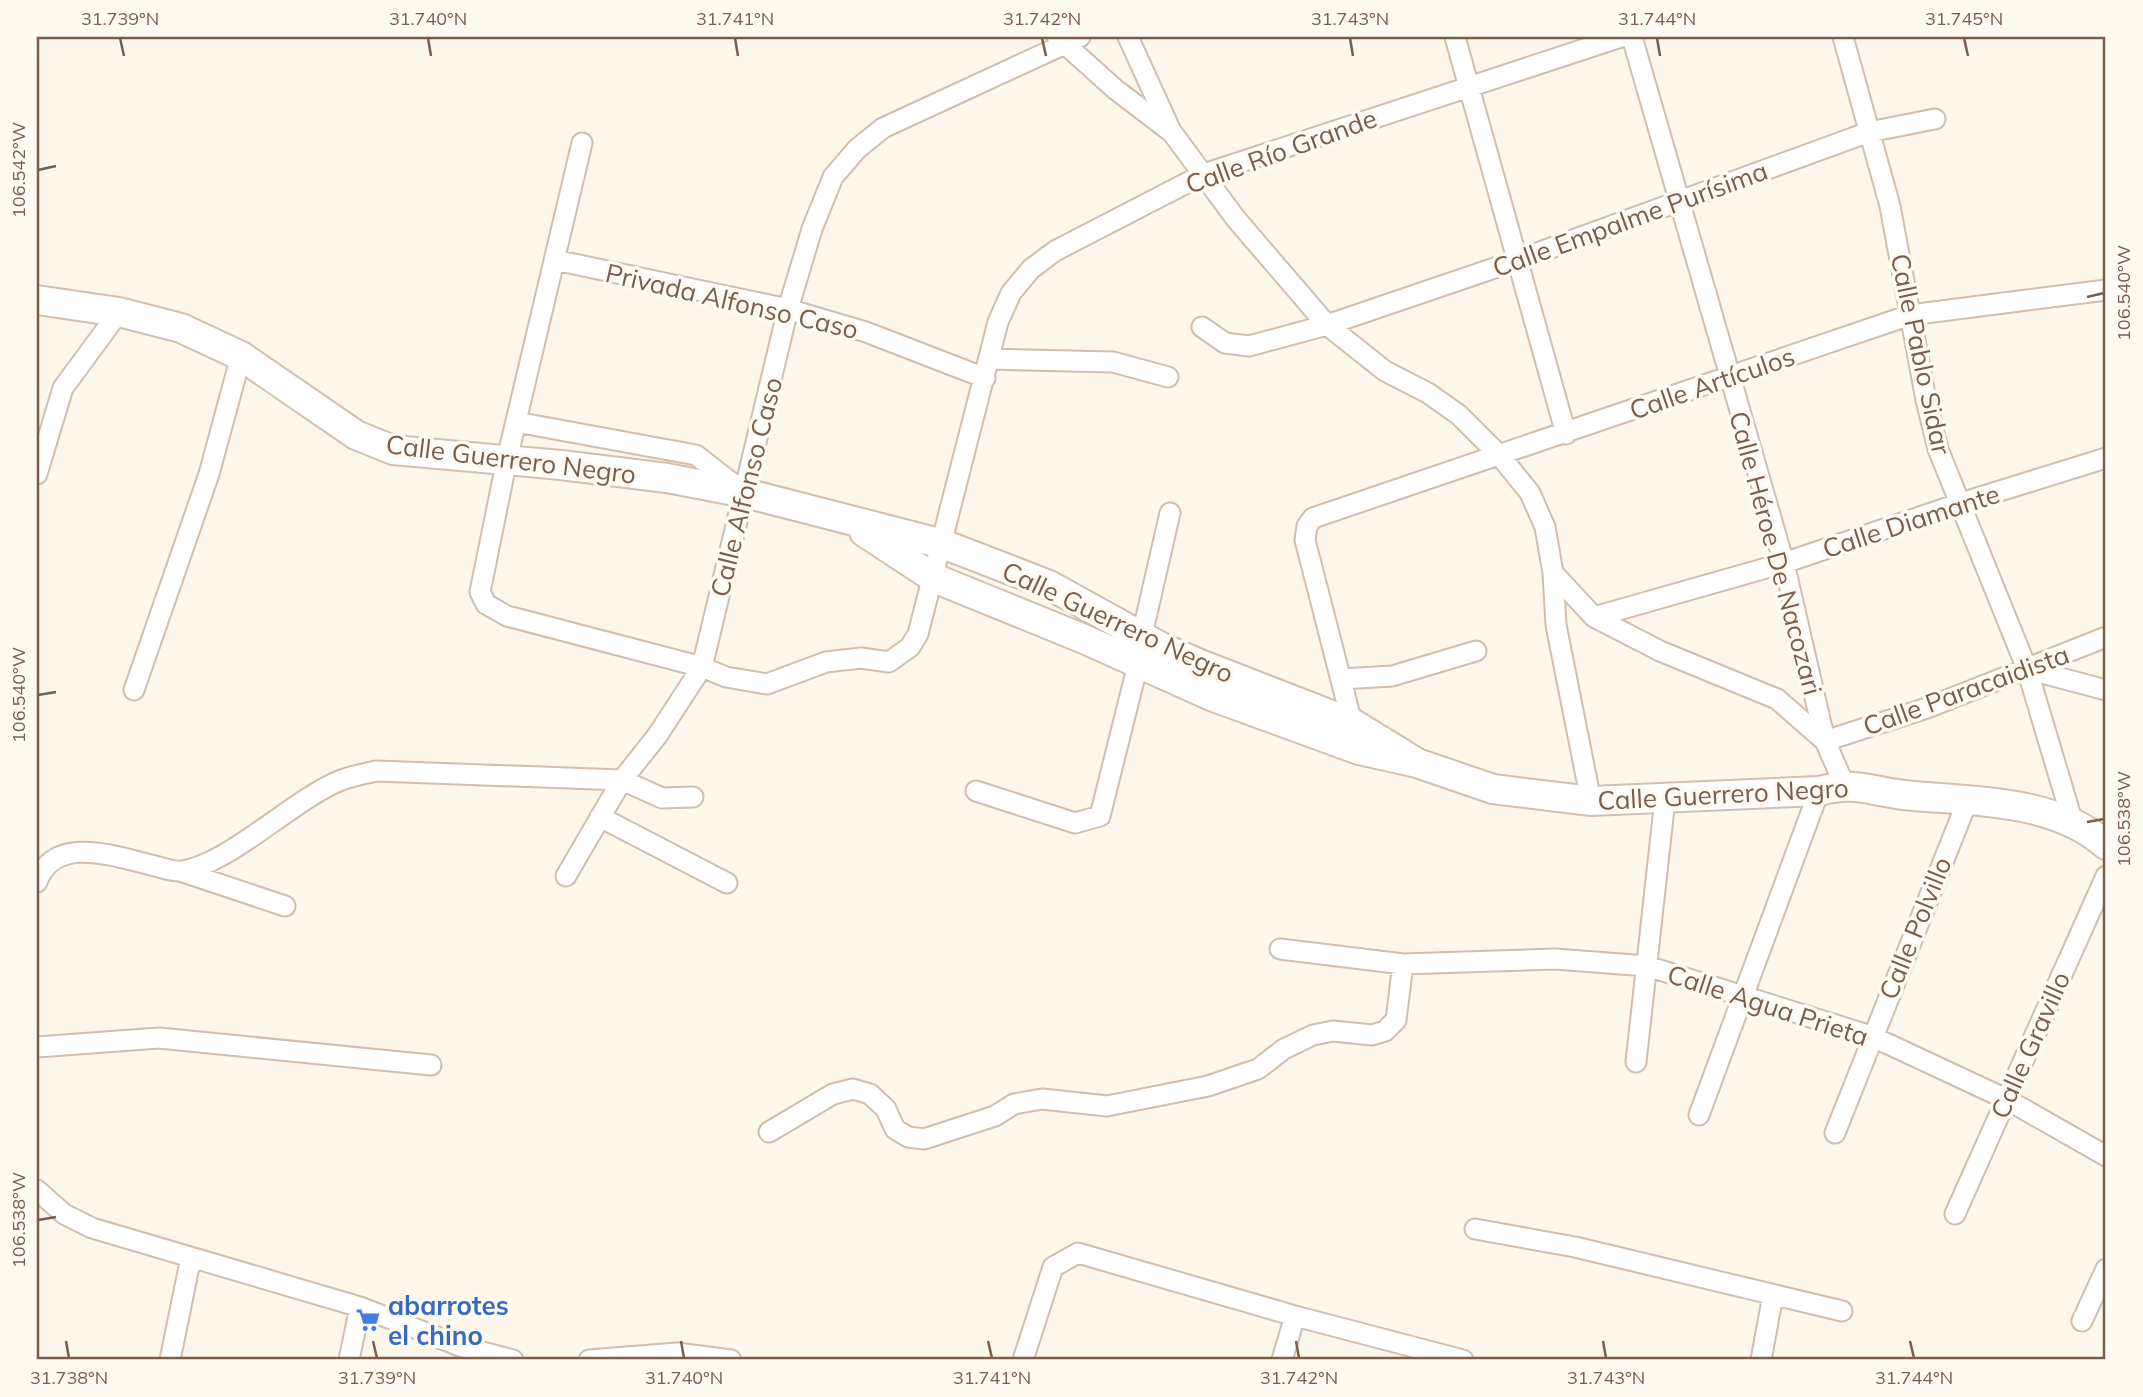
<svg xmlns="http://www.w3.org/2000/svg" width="2143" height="1397" font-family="Mulish,sans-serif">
  <rect width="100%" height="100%" fill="#fdf6ea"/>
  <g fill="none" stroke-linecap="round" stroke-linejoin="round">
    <g stroke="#d1beae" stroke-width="23">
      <path id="street" d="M1057,37L1115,89L1170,131
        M1128,37L1171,131L1236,219L1327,325L1385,371L1428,393L1459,415L1501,457L1530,493L1545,527L1553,573L1594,617L1660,651L1777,699L1825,741
        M1455,37L1566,434
        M1632,37L1784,563L1825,741L1844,784
        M1843,37L1890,206L1926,400L1938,449L2027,669L2073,823
        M582,143L507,459L480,592L486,604L507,616L702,667L726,677L767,684L826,662L861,658L889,662L910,647L918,634L998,322L1011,293L1031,269L1055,251L1204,174L1621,37
        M555,260L788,309L866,332L985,378
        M1202,327L1225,343L1249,346L1327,325L1518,260L1869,132L1935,119
        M989,359L1113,362L1168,377
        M516,422L696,455L741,490
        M37,474L63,388L119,312
        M1553,573L1556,625L1591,801
        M1594,617L1784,563L1961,503L2106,458
        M1142,635L1170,513
        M2027,669L2106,690
        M1342,679L1392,676L1476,651
        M134,690L209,474L241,356
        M1352,723L1305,540L1307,526L1313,518L1910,315L2106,290
        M1825,741L1927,708L2106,637
        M976,791L1075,823L1100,816L1138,664
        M600,817L727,883
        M180,871L285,906
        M566,876L622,780L662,798L693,797
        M37,882C55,833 116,857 155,866C163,868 173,872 181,871C228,865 293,800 339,781C351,776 364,774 376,771L622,780L657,736L702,667L788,309L812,229L833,177L857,149L883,128L1080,37
        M1280,949L1403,964L1555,959L1647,966L1871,1036L2006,1099L2106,1156
        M37,1047L159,1038L431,1065
        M1636,1062L1665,799
        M1699,1115L1819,791
        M769,1132L833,1094L853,1089L870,1094L886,1109L895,1129L908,1137L924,1139L995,1116L1014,1104L1042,1099L1107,1106L1208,1086L1258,1069L1284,1049L1313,1035L1333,1031L1372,1035L1385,1031L1396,1020L1403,964
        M1835,1133L1967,802
        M37,1190L64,1214L92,1228L360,1307L460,1346L513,1360
        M1955,1214L2106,876
        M1475,1229L1575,1247L1842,1311
        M2082,1321L2106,1269
        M170,1360L191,1257
        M349,1360L360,1307
        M589,1360L677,1353L731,1360
        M1023,1360L1053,1267L1078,1253L1295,1316L1463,1360
        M1282,1360L1295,1316
        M1761,1360L1773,1295"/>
    </g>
    <g stroke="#d4bfac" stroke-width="32">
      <path id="secondary" d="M37,300L119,312L181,328L241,356L356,435L393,450L561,465L667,478L745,493L943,544L1049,585L1163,648L1200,664L1352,723L1417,763
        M864,532L934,578L1084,639L1211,696L1359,750L1417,763L1493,789L1591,801L1819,791C1856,781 1869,791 1904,795C1971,802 2053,798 2106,845"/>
    </g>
    <use href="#street" stroke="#fff" stroke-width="19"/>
    <use href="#secondary" stroke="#fff" stroke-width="28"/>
  </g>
  <path fill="none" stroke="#7a5d4b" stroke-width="2.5" d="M120,38L124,56M428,38L431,56M735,38L738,56M1042,38L1046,56M1350,38L1353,56M1657,38L1660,56M1964,38L1968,56M38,170L56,166M2087,297L2104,293M38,695L56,692M2087,822L2104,819M38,1220L56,1217M66,1341L69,1358M373,1341L377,1358M681,1341L684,1358M988,1341L992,1358M1296,1341L1299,1358M1603,1341L1606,1358M1910,1341L1914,1358"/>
  <defs>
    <g id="supermarket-bare" transform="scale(1.89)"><path d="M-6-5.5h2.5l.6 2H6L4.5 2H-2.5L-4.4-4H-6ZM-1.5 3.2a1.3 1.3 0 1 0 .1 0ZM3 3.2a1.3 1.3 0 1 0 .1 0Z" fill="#3f7fe0" stroke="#fffaf1" stroke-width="2.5" paint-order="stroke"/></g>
  </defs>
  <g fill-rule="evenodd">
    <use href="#supermarket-bare" x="368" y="1320"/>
  </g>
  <g text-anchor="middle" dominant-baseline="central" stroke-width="7" stroke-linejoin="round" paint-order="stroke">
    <g font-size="26" fill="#7a5d4b" stroke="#fffaf1">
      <text transform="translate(1281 151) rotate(-20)">Calle Río Grande</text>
      <text transform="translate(1630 219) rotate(-20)">Calle Empalme Purísima</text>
      <text transform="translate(732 301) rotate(13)">Privada Alfonso Caso</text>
      <text transform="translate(1921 354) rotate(78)">Calle Pablo Sidar</text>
      <text transform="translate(1712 383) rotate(-19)">Calle Artículos</text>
      <text transform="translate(511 459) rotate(7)">Calle Guerrero Negro</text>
      <text transform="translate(746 487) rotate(-76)">Calle Alfonso Caso</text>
      <text transform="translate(1911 521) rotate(-18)">Calle Diamante</text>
      <text transform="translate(1776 553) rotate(75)">Calle Héroe De Nacozari</text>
      <text transform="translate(1118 622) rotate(25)">Calle Guerrero Negro</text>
      <text transform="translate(1966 690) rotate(-20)">Calle Paracaidista</text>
      <text transform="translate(1723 794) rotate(-3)">Calle Guerrero Negro</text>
      <text transform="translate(1915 928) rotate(-68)">Calle Polvillo</text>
      <text transform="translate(1768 1005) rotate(18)">Calle Agua Prieta</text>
      <text transform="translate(2030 1045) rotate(-66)">Calle Gravillo</text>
    </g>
    <g font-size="26" font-weight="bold" fill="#366cbe" stroke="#fffaf1" text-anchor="start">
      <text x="388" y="1305">abarrotes<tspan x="388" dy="30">el chino</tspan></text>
    </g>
  </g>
  <rect width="2143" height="1397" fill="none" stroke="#fffaf1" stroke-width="77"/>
  <rect x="38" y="38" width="2066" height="1320" fill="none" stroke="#7a5d4b" stroke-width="2.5"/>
  <g font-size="18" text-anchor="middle" fill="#7a5d4b">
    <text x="120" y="25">31.739°N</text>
    <text x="428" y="25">31.740°N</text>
    <text x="735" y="25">31.741°N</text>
    <text x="1042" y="25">31.742°N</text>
    <text x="1350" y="25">31.743°N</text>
    <text x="1657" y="25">31.744°N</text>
    <text x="1964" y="25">31.745°N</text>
    <text transform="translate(19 170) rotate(-90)" y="6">106.542°W</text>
    <text transform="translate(2124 293) rotate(-90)" y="6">106.540°W</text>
    <text transform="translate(19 695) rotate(-90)" y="6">106.540°W</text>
    <text transform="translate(2124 819) rotate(-90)" y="6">106.538°W</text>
    <text transform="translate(19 1220) rotate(-90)" y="6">106.538°W</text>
    <text x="69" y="1384">31.738°N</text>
    <text x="377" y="1384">31.739°N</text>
    <text x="684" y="1384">31.740°N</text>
    <text x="992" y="1384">31.741°N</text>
    <text x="1299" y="1384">31.742°N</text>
    <text x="1606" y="1384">31.743°N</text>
    <text x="1914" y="1384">31.744°N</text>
  </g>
</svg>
